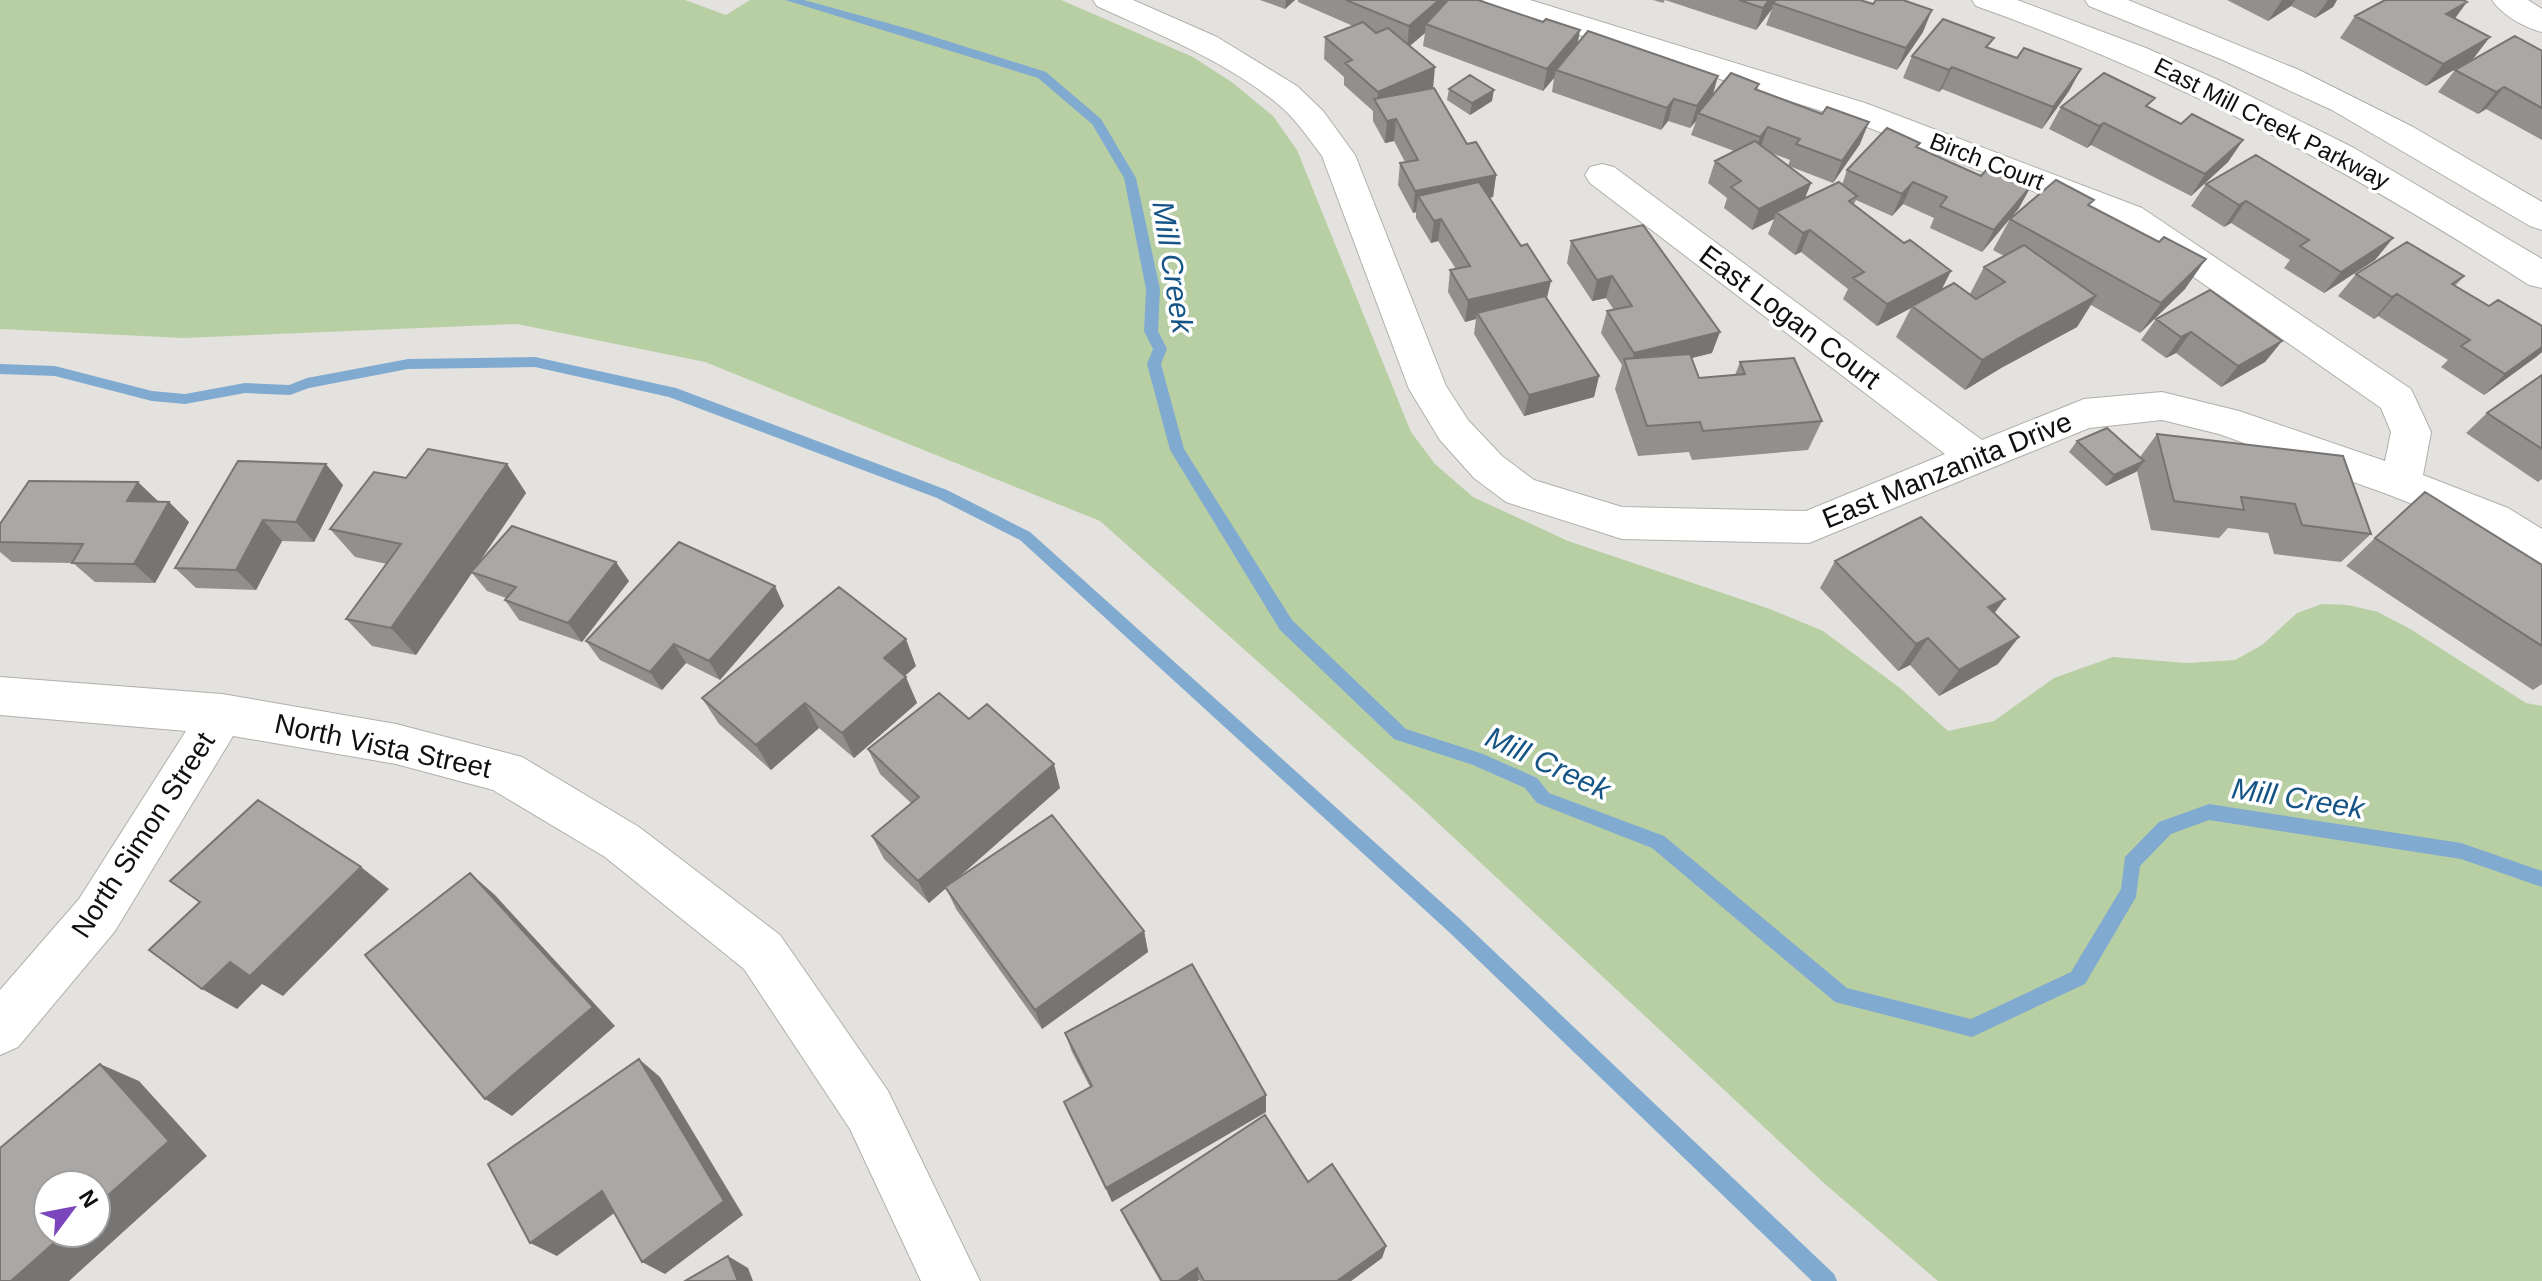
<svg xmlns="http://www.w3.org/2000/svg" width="2542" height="1281" font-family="Arial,sans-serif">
  <rect width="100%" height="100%" fill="#e4e2de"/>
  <path fill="#b8cfa4" d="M0,0H685L726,15L750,0H1061L1193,57L1233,83L1273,116L1297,150L1411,432L1435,464L1473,497L1568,541L1770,609L1823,631L1900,688L1948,731L1994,721L2054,678L2113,657L2187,663L2235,660L2262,645L2297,613L2322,604L2348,605L2378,612L2412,630L2526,703L2542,706V1281H1938L1825,1184L1423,809L1100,521L705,362L517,324L183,338L0,329Z"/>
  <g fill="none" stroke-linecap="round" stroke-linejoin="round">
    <path fill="#81aad0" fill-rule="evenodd" d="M785,0H804L909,29L1046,72L1101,119L1136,178L1160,289L1158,331L1167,349L1161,364L1184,449L1292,620L1406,729L1483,754L1537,778L1549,793L1664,836L1847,988L1971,1019L2071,972L2121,889L2125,857L2159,822L2209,804L2461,843L2542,871V887L2461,859L2209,820L2171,834L2140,866L2136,897L2085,984L1972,1037L1835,1002L1652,848L1537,803L1525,788L1473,765L1394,739L1280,630L1170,450L1147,364L1153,349L1144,331L1146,289L1124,178L1092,124L1038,78Z
      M535,357L676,388L947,490L1030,532L1461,920L1834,1274L1837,1281H1812L1449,932L1020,540L937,498L669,397L535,367L408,369L309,388L290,395L245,393L185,404L152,401L55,376L0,374V364L55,366L152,391L185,394L245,383L289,385L307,378L408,359Z"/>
    <g stroke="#b1afac" stroke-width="2">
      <path id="minor" d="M1093,0H1133L1217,37L1297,86L1323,111L1355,155L1446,386L1468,420L1502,456L1534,480L1622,507L1806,511L1945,454L1590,183L1585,175L1590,167L1602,164L1614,167L1982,440L2084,399L2162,392L2239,411L2385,461L2391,432L2381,408L2118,224L1841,117L1487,6L1483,0H1530L1865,103L2142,208L2411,389L2431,432L2423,475L2508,508L2542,529V567L2527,562L2478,530L2387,494L2219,434L2162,420L2089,428L1809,543L1622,539L1506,502L1474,478L1440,440L1409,389L1322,156C1307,136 1293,115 1273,100C1221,59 1157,34 1097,6Z
        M1972,0H2017L2146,48L2216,79L2354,148L2542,259V288L2529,285C2348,169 2179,78 1976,6Z
        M2085,0H2128L2299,70L2413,127L2542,202V230L2530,226L2332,110L2223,60L2089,6Z
        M2492,0H2528L2542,9V32C2525,28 2502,15 2492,0Z
        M0,677L222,694L396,724L522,757L639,827L780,935L888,1091L980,1281H921L850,1129L744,969L605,857L493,790L396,764L233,736L115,931L18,1047L0,1055V990L79,899L186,731L0,715Z"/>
    </g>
    <use href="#minor" fill="#fff" fill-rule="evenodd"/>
  </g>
  <path fill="#92908e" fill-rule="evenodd" d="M1260,0H1295L1285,9Z
    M1298,0H1478L1578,43L1712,96L1759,84L1757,90L1860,144L1833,183L1789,166L1811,183L1805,198L1842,185L1847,170L1918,148L1981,176L2031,186L2019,208L1982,252L1930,228L1934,218L1903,204L1892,216L1856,200L1854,204L1941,290L1970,294L1984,267L2004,256L1993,250L2010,219L2090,206L2185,289L2140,333L2091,305L2077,327L2001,368L1965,390L1896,337L1911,308L1877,326L1843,299L1848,289L1801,252L1795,255L1768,234L1774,219L1752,230L1724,208L1727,198L1708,183L1715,161L1734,151L1691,135L1696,121L1690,128L1668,121L1661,130L1552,92L1554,78L1543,91L1423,46L1425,33L1410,46L1433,88L1467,144L1496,175L1493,197L1489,198L1547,298L1599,376L1594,397L1524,416L1474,334L1476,319L1465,322L1448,292L1450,270L1456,269L1438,241L1431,243L1416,218V212L1413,213L1398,185L1400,163L1405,162L1394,141L1385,143L1373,121V111L1344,85V77L1324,59L1325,37L1353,26L1298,2ZM1771,153L1790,160L1788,166Z
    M1653,0H1860L1923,32L1897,70L1766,25L1772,9L1756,30L1665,0L1663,3Z
    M2227,0H2337L2333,7L2315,18L2291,6L2268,21Z
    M2355,16L2455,19L2473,59L2426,86L2340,38Z
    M1989,48L2017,58L2081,69L2069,91L2042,129L1942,89L1939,92L1903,78L1912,56Z
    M2542,51V140L2486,109L2478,114L2438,92L2455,70Z
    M1449,89L1492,101L1470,115L1447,100Z
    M2061,107L2149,108L2181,124L2243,140L2228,162L2191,196L2091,145L2087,148L2049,129Z
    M2206,184L2393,238L2375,260L2324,293L2284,268L2290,260L2231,223L2224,227L2191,206Z
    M1571,241L1712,353L1691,358L1699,378L1735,375L1740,362L1822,421L1808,450L1692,460L1689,452L1638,456L1615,389L1622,365L1601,333L1607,311L1614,310L1606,298L1592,301L1567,263Z
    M2356,274L2464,276L2455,286L2489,306L2542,326V352L2536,357L2484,395L2441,367L2448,360L2378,316L2374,319L2338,296Z
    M2156,319L2282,341L2265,362L2221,387L2176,353L2166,358L2141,340Z
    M2542,375V479L2538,482L2466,433L2487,413Z
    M2157,434L2371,534L2341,562L2274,554L2268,533L2228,528L2219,538L2151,530L2137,471L2106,486L2069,452L2077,441L2140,457Z
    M238,461L343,485L314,542L282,541L256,590L196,588L175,568Z
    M507,464L526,493L478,564L629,581L582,642L519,620L505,600L506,598L487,591L472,573L416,655L372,646L346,619L387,564L355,557L330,529L406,478Z
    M158,502H169L189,522L155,583L95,582L73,563L12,562L0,552V524Z
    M2375,538L2542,565V684L2533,690L2346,566Z
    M1835,561L1995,613L1998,664L1939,696L1910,665L1898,671L1820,588Z
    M784,606L720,680L686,663L662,690L600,660L586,641Z
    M916,666L905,676L917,703L854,758L819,728L771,770L719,724L702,698Z
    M969,719L1060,788L957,879L1144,931L1148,952L1042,1029L956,909L946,888L929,903L884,859L872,836L911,803L880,774L868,749Z
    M1065,1033L1266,1095V1112L1112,1202L1064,1102L1090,1087L1072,1052Z
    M1308,1182L1386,1246L1382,1258L1351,1281H1200L1199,1280L1197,1281H1160L1127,1223L1121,1210Z"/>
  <path fill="#777574" d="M1286,0H1295L1285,9Z
    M1439,0H1449L1426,24L1425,33L1407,48L1409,26Z
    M1769,0H1778L1773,3L1772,9L1756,30L1763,8Z
    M2282,0H2295L2291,6L2268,21Z
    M2328,0H2337L2333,7L2315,18Z
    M2467,2L2451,24L2446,14Z
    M1932,10L1923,32L1897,70L1906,48Z
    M1580,30L1576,53L1556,70L1554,78L1543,91L1547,69Z
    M2490,37L2473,59L2426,86L2443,64Z
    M1435,67L1433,89L1377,105L1378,92Z
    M1952,67L1942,89L1939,92L1949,70Z
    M2081,69L2069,91L2042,129L2053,107Z
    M1718,76L1712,98L1698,113L1696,121L1690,128L1697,106Z
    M2504,87L2486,109L2478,114L2496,92Z
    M1494,90L1492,101L1470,115L1472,103Z
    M1674,99L1668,121L1661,130L1667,108Z
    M1396,119L1394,141L1385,143L1387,121Z
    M1869,122L1860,144L1833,183L1842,161Z
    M2104,123L2091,145L2087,148L2099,126Z
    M1768,127L1760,149L1753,159L1760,137Z
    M2243,140L2228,162L2191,196L2205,174Z
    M1496,175L1493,197L1427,210L1418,196L1416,212L1413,213L1415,191Z
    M1913,182L1903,204L1892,216L1902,194Z
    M1811,183L1802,205L1776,212L1774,219L1752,230L1759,209Z
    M2031,186L2019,208L1982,252L1994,230Z
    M2246,201L2231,223L2224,227L2239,205Z
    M1441,219L1438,241L1431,243L1434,221Z
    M1810,230L1801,252L1795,255L1803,233Z
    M2393,238L2375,260L2324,293L2341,272Z
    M2206,259L2185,289L2140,333L2161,303Z
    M1951,271L1940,293L1912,306L1911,308L1877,326L1887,304Z
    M1612,276L1606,298L1592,301L1597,280Z
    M1551,281L1546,302L1477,313L1476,319L1465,322L1468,300Z
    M2397,294L2378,316L2374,319L2392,297Z
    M2096,296L2077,327L2001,368L1965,390L1982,360L2019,338Z
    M1720,332L1712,353L1628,374L1634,353Z
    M2191,332L2176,353L2166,358L2181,337Z
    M2282,341L2265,362L2221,387L2238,366Z
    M2542,347V352L2536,357L2484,395L2505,374Z
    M1599,376L1594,397L1524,416L1529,395Z
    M2144,461L2136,472L2106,486L2114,475Z
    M326,464L343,485L314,542L296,522Z
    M507,464L526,493L416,655L391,628Z
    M138,482L159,502L127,501Z
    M169,502L189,522L155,583L134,564Z
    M263,520L282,541L256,590L236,570Z
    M616,562L629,581L582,642L568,623Z
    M775,586L784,606L720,680L709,661Z
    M2005,599L1985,626L1988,607Z
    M2019,637L1998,664L1939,696L1959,670Z
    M1928,638L1910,665L1898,671L1916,644Z
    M906,639L916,666L894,685L884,658Z
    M674,644L686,663L662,690L650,672Z
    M906,677L917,703L854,758L842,733Z
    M805,703L819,728L771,770L756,745Z
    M1054,764L1060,788L929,903L918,881Z
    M361,867L389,889L283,996L262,984L237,1009L202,989L230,962Z
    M470,873L495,895L615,1026L512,1116L485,1099Z
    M1144,931L1148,952L1042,1029L1035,1010Z
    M639,1059L660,1077L743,1215L665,1274L642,1262Z
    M100,1064L139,1081L207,1156L69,1281H11L65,1233H96Z
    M1266,1095V1112L1112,1202L1106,1188Z
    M602,1191L625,1205L557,1256L530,1243Z
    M1386,1246L1382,1258L1351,1281H1337Z
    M728,1256L748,1268L753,1281H738Z
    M1197,1268L1199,1280L1197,1281H1178Z"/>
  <path fill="#aaa7a5" stroke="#777574" stroke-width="2" d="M1346,0H1439L1409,26Z
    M1448,0H1478L1543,22L1546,19L1580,30L1547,69L1426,24Z
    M1739,0H1769L1763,8Z
    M1776,0H1860L1873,4L1876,0H1903L1932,10L1906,48L1773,3Z
    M2385,0H2463L2467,2L2446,14L2490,37L2443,64L2355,16Z
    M1943,19L1994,38L1986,47L2017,58L2024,48L2081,69L2053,107L1952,67L1949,70L1912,56Z
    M1363,22L1376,33L1388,28L1435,67L1378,92L1345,63L1352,60L1325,37Z
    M1588,31L1718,76L1697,106L1674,99L1667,108L1556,70Z
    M2515,36L2542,51V108L2504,87L2496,92L2455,70Z
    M1731,73L1759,84L1755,89L1822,114L1827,107L1869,122L1842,161L1796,144L1800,139L1768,127L1760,137L1698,113Z
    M2104,73L2155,98L2146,106L2181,124L2192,114L2243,140L2205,174L2104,123L2099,126L2061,107Z
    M1470,75L1494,90L1472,103L1449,89Z
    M1434,88L1467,144L1476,142L1496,175L1415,191L1400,163L1418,160L1396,119L1387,121L1374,99Z
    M1887,128L1920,143L1916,147L1981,176L1989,167L2031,186L1994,230L1940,206L1947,197L1913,182L1902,194L1847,170Z
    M1755,141L1811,183L1759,209L1731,187L1741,181L1715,161Z
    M2256,155L2393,238L2341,272L2300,246L2309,240L2246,201L2239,205L2206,184Z
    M2056,180L2094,200L2088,205L2159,242L2164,237L2206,259L2161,303L2010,219Z
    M1479,182L1521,246L1527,244L1551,281L1468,300L1450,270L1470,266L1441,219L1434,221L1418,196Z
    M1839,182L1857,196L1849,201L1904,243L1910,240L1951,271L1887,304L1853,278L1864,272L1810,230L1803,233L1776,212Z
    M1643,225L1720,332L1634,353L1607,311L1632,306L1612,276L1597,280L1571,241Z
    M2407,242L2464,276L2452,284L2489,306L2498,300L2542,326V347L2505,374L2461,346L2470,340L2397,294L2392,297L2356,274Z
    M2024,245L2096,296L2019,338L1982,360L1912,306L1954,283L1976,299L2005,282L1984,267Z
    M2210,290L2282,341L2238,366L2191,332L2181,337L2156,319Z
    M1545,296L1599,376L1529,395L1477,313Z
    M1690,354L1699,378L1745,374L1740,362L1794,358L1822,421L1703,431L1700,422L1647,426L1624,359Z
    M2542,375V449L2487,413Z
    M2107,428L2144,461L2114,475L2077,441Z
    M2157,434L2343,456L2371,534L2302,525L2295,504L2241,497L2244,510L2174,501Z
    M428,449L507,464L391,628L346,619L401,544L330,529L374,472L406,478Z
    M238,461L326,464L296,522L263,520L236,570L175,568Z
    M29,481L138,482L127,501L169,502L134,564L72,563L83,544L0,542V524Z
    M2425,492L2542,565V646L2375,538Z
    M1921,517L2005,599L1988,607L2019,637L1959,670L1928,638L1916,644L1835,561Z
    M512,526L616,562L568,623L505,600L516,587L471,572Z
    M679,542L775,586L709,661L674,644L650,672L586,641Z
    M839,587L906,639L884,658L906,677L842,733L805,703L756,745L702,698Z
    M939,693L969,719L987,704L1054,764L918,881L872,836L919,797L868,749Z
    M258,800L361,867L250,976L230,962L202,989L149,950L200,902L170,881Z
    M1052,815L1144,931L1035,1010L945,887Z
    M470,873L593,1007L485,1099L365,955Z
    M1192,964L1266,1095L1106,1188L1064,1102L1092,1086L1065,1033Z
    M639,1059L724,1201L642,1262L602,1191L530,1243L488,1164Z
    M100,1064L169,1141L96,1206V1185H48V1233H65L11,1281H0V1148Z
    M1265,1115L1308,1182L1332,1164L1386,1246L1337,1281H1204L1197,1268L1178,1281H1162L1121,1210Z
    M728,1256L738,1281H685Z"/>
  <g text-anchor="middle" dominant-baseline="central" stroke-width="7" stroke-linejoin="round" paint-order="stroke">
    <g font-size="24" fill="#10100f" stroke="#fff">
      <text transform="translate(2272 123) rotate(27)">East Mill Creek Parkway</text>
      <text transform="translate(1987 161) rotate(21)">Birch Court</text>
    </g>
    <g font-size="28" fill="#10100f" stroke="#fff">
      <text transform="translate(1790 317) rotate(37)">East Logan Court</text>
      <text transform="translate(1947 470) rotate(-22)">East Manzanita Drive</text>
      <text transform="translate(383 746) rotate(12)">North Vista Street</text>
      <text transform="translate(143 835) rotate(-57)">North Simon Street</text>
    </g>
    <g font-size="30" font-style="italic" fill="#165486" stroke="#fff">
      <text transform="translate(1173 267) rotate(81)">Mill Creek</text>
      <text transform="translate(1548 763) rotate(25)">Mill Creek</text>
      <text transform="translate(2298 798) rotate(9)">Mill Creek</text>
    </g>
  </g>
  <g transform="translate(72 1209) rotate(58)"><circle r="38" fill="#ffffff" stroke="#9f9f9f" stroke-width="2"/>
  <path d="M0-6L14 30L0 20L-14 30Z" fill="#7b45bc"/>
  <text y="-12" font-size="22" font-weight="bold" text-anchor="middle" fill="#10100f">N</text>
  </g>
</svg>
